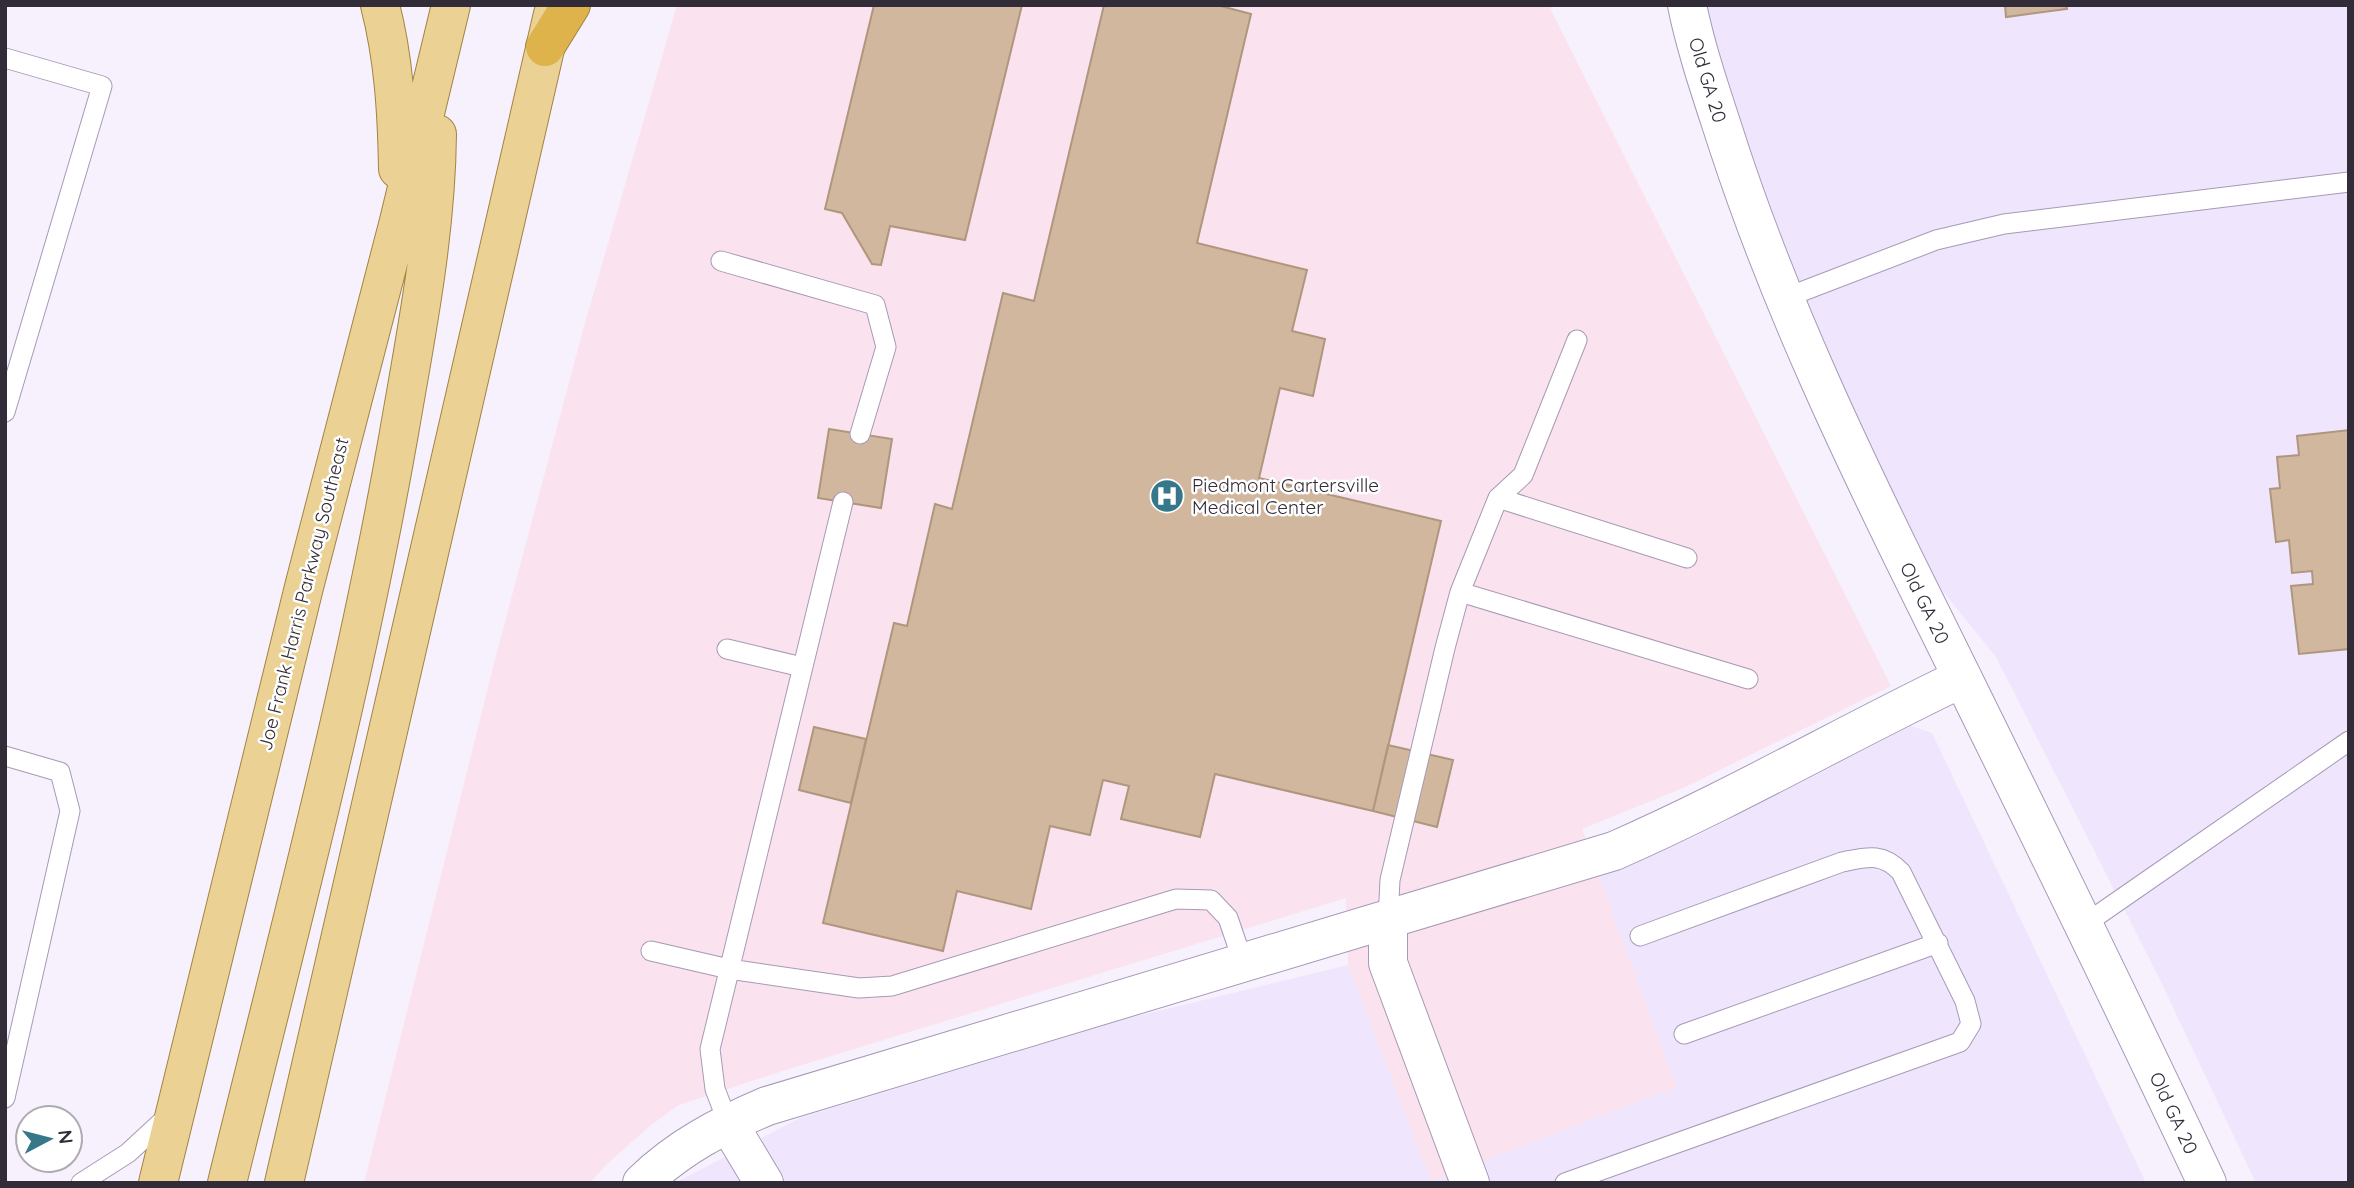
<svg xmlns="http://www.w3.org/2000/svg" width="2354" height="1188" font-family="Quicksand,sans-serif">
  <rect width="100%" height="100%" fill="#f7f1fe"/>
  <path fill="#efe5fc" d="M1679,5H2349V1183H2256L2160,980L1996,657L1883,517Z
    M1911,726L1932,733L2146,1183H675L800,1118L1121,1020L1348,965L1431,1181L1676,1087L1599,877L1699,835Z"/>
  <path fill="#fae2ee" d="M677,5H1550L1552,12L1891,686L1683,788L1582,829L1676,1087L1431,1181L1348,965L1346,898L773,1074L679,1105L651,1125L606,1165L590,1183H364L494,663L583,330Z"/>
  <path fill="#d1b79e" stroke="#af967e" stroke-width="2" d="M874,5H1022L965,240L890,226L881,265L872,264L842,213L825,209Z
    M1104,5H1217L1251,14L1197,243L1307,270L1292,331L1325,339L1313,396L1280,388L1259,478L1441,521L1373,811L1215,774L1200,837L1121,819L1129,786L1103,780L1090,835L1050,826L1031,909L957,891L943,951L823,923L894,623L907,626L935,504L952,509L1003,293L1034,301Z
    M2005,5H2066L2067,9L2006,17Z
    M829,429L892,439L881,508L818,498Z
    M2349,430V649L2299,654L2291,586L2313,584L2312,571L2292,573L2289,540L2276,542L2270,489L2280,488L2277,457L2299,455L2297,436Z
    M814,727L866,739L851,803L799,790Z
    M1388,745L1453,760L1437,827L1373,811Z"/>
  <g fill="none" stroke-linecap="round" stroke-linejoin="round">
    <g stroke="#a799b7" stroke-width="21">
      <path id="lane" d="M5,58L102,86L5,412
        M721,261L875,305L886,347L860,434
        M1785,298L1936,240L2004,224L2349,182
        M1498,498L1687,558
        M1460,592L1748,679
        M727,649L802,667
        M5,756L60,772L70,811L5,1098
        M1388,920L1390,880L1445,648L1460,592L1498,498L1523,475L1577,340
        M2085,924L2349,741
        M651,951L729,969L859,988L892,986L1176,899L1211,900L1228,918L1243,962
        M1684,1034L1938,943
        M728,1123L715,1089L710,1049L843,502
        M81,1183L128,1153L168,1116
        M1565,1183L1960,1042L1971,1024L1965,1001L1901,872C1882,852 1867,857 1842,862L1640,936"/>
    </g>
    <g stroke="#a799b7" stroke-width="40">
      <path id="street" d="M1687,5C1697,54 1714,101 1729,148C1781,306 1853,457 1927,606C2022,798 2116,989 2207,1183
        M1388,920V963L1470,1183
        M728,1123L764,1183
        M642,1183C679,1147 720,1126 767,1106L1614,851C1733,799 1845,734 1962,678"/>
    </g>
    <g stroke="#a18444" stroke-width="40">
      <path id="primary" d="M380,5C394,59 397,114 398,169
        M158,1183L304,587L399,221L451,5
        M227,1183C288,935 355,685 399,433C416,334 436,235 437,134
        M284,1183L553,14"/>
    </g>
    <g stroke="#a18444" stroke-width="40">
      <path id="highway" d="M545,47L571,5"/>
    </g>
    <use href="#lane" stroke="#fff" stroke-width="19"/>
    <use href="#street" stroke="#fff" stroke-width="38"/>
    <use href="#primary" stroke="#ebd193" stroke-width="38"/>
    <use href="#highway" stroke="#deb34b" stroke-width="38"/>
  </g>
  <defs>
    <g id="hospital-disc" transform="scale(1.75)"><circle r="9.5" fill="#367889" stroke="#fff"/><path d="M-5-5h3v3.5h4V-5h3V5h-3V1.5h-4V5h-3Z" fill="#fff"/></g>
  </defs>
  <g fill-rule="evenodd">
    <use href="#hospital-disc" x="1167" y="496"/>
  </g>
  <g text-anchor="middle" dominant-baseline="central" stroke-width="5" stroke-linejoin="round" paint-order="stroke">
    <g font-size="19" fill="#312c38" stroke="#fff">
      <text transform="translate(1708 80) rotate(73)">Old GA 20</text>
      <text transform="translate(303 594) rotate(-76)">Joe Frank Harris Parkway Southeast</text>
      <text transform="translate(1925 603) rotate(64)">Old GA 20</text>
      <text transform="translate(2174 1113) rotate(65)">Old GA 20</text>
    </g>
    <g font-size="19" fill="#312c38" stroke="#fff" text-anchor="start">
      <text x="1192" y="485">Piedmont Cartersville<tspan x="1192" dy="22">Medical Center</tspan></text>
    </g>
  </g>
  <rect width="2354" height="1188" fill="none" stroke="#312c38" stroke-width="14"/>
  <g transform="translate(49 1139) rotate(83)"><circle r="33" fill="#ffffff" stroke="#adabaf" stroke-width="2"/>
  <path d="M0-5L12 26L0 18L-12 26Z" fill="#367889"/>
  <text y="-10" font-size="19" font-weight="bold" text-anchor="middle" fill="#312c38">N</text>
  </g>
</svg>
